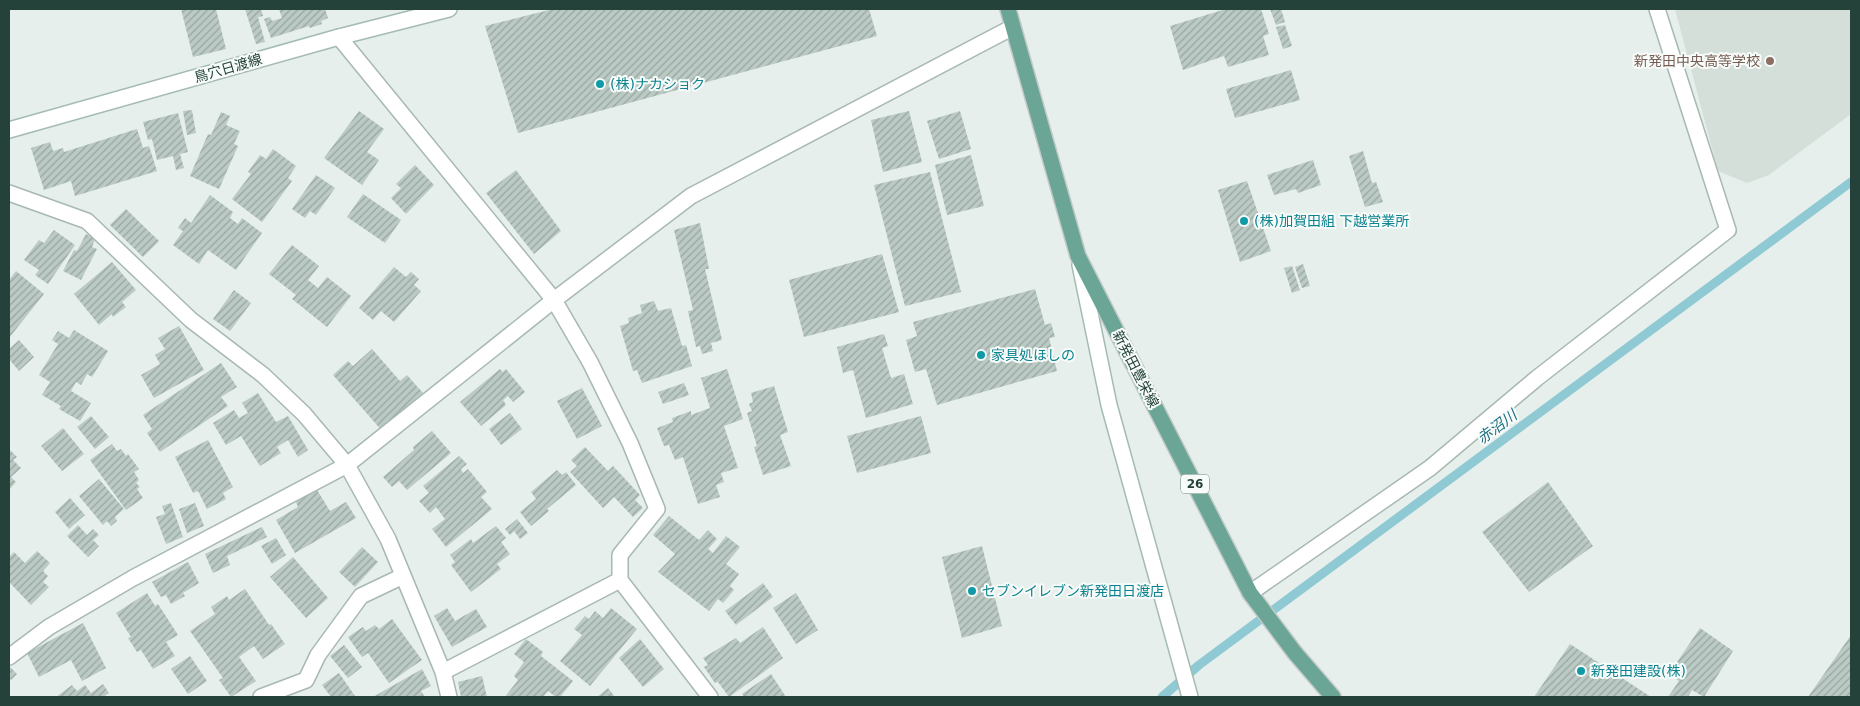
<svg xmlns="http://www.w3.org/2000/svg" width="1860" height="706" font-family="'DejaVu Sans','Noto Sans JP',sans-serif">
  <defs>
    <pattern id="building-hatch" width="6" height="6" patternUnits="userSpaceOnUse" patternTransform="scale(1.25)"><rect width="6" height="6" fill="#bbcac4"/><path d="M-1 1l2-2M0 6l6-6M5 7l2-2" fill="none" stroke="#98a6a0"/></pattern>
  </defs>
  <rect width="100%" height="100%" fill="#e6efeb"/>
  <path fill="#d4dfda" d="M1675,9H1851V114L1769,175L1747,183L1718,171Z"/>
  <g fill="none" stroke-linecap="round" stroke-linejoin="round">
    <path stroke="#8ec9d4" stroke-width="9" d="M1162,697L1199,665L1851,182"/>
  </g>
  <path fill="url(#building-hatch)" d="M181,9H216L226,49L193,57Z
    M245,9H261L263,16L258,17L265,42L256,44Z
    M279,9H325L328,18L321,21L322,24L310,28L309,26L271,38L264,19L270,17L272,21L282,18Z
    M553,9H869L877,36L518,133L485,26Z
    M1226,9H1261L1269,34L1263,36L1269,55L1228,67L1224,56L1183,70L1170,26Z
    M1270,9H1281L1285,22L1276,25Z
    M1285,25L1292,46L1283,49L1276,27Z
    M1291,70L1300,100L1235,118L1226,89Z
    M192,110L196,133L187,135L183,111Z
    M359,111L384,129L367,152L379,160L362,185L324,158Z
    M909,111L922,162L883,172L871,120Z
    M960,111L971,149L939,159L927,121Z
    M221,112L230,116L226,125L240,131L234,144L238,146L219,189L190,176L208,134L211,135Z
    M178,113L188,152L180,154L184,168L176,170L173,156L157,160L152,139L148,140L143,122Z
    M137,129L143,148L149,146L157,171L75,196L71,181L44,190L31,148L50,142L53,151L63,148L64,152Z
    M273,149L296,166L288,178L292,181L262,222L232,199L251,174L248,172L260,155L266,159Z
    M1363,151L1372,183L1376,182L1383,202L1365,207L1349,156Z
    M971,155L984,206L947,215L935,165Z
    M1313,160L1321,185L1298,193L1296,189L1274,195L1267,175Z
    M415,165L434,185L406,214L391,198L401,188L396,184Z
    M516,170L561,231L534,254L486,193Z
    M930,172L961,292L905,306L874,185Z
    M316,175L335,188L316,215L310,211L305,218L292,209Z
    M1247,181L1271,251L1240,262L1218,190Z
    M363,194L401,220L385,243L347,217Z
    M210,195L233,212L230,218L238,224L242,218L262,233L236,270L208,250L199,264L173,245L183,231L178,228L185,218L191,223Z
    M126,209L159,241L143,257L110,225Z
    M700,223L709,269H705L722,340L711,343L713,351L702,354L700,346L696,347L688,311L693,310L674,230Z
    M54,230L75,245L48,284L35,275L39,270L24,260L39,240L44,243Z
    M86,234L95,239L92,247L97,249L81,280L63,271L74,250L77,251Z
    M292,245L319,266L308,280L318,288L327,277L351,296L327,327L292,299L296,295L269,274Z
    M882,254L899,312L804,337L789,280Z
    M112,262L136,290L122,302L126,307L113,317L112,314L99,325L74,294Z
    M1303,264L1310,286L1302,288L1295,267Z
    M1292,266L1300,290L1292,293L1284,268Z
    M394,267L406,277L411,272L419,279L414,285L421,291L394,322L381,311L373,320L359,308Z
    M16,271L44,294L9,338V280Z
    M1035,289L1045,325L1051,323L1055,337L1049,338L1057,371L937,405L926,369L915,372L906,340L917,336L913,322Z
    M234,290L251,303L230,331L213,319Z
    M654,301L658,311L671,308L682,346L686,345L692,366L642,383L637,370L633,371L620,326L629,323L628,318L642,313L640,305Z
    M179,326L204,370L154,398L141,375L160,364L155,355L165,349L158,338Z
    M74,330L108,351L92,377L87,374L81,385L76,382L71,391L91,403L80,421L59,409L61,406L42,395L50,382L39,375L58,344L52,340L58,331L69,338Z
    M884,334L888,346L882,348L891,378L904,374L913,404L866,418L853,370L843,373L837,347Z
    M19,340L34,357L19,371L9,359V349Z
    M372,349L400,381L407,375L423,393L390,421L384,433L333,375L348,361L353,366Z
    M221,363L237,387L221,397L228,406L160,452L147,433L152,429L143,415Z
    M500,369L503,372L506,369L525,392L513,402L508,396L503,400L506,405L481,426L460,402Z
    M727,369L743,419L724,426L738,468L721,473L724,482L716,485L720,497L698,504L683,457L675,460L669,445L664,446L657,428L673,422L672,418L691,411V415L710,408L701,378Z
    M684,383L689,395L663,404L658,392Z
    M774,386L788,432L780,435L791,466L763,475L754,447L757,446L747,413L752,411L749,404L753,402L751,393Z
    M582,388L602,426L577,439L557,401Z
    M258,393L276,422L288,416L308,450L298,457L288,440L277,447L281,453L260,466L241,436L226,445L213,423L234,410L239,418L248,413L242,403Z
    M510,413L522,429L501,445L489,429Z
    M91,416L109,437L95,449L77,427Z
    M921,416L931,453L857,473L847,436Z
    M63,428L84,454L62,471L41,446Z
    M432,431L451,453L407,490L399,481L392,487L383,477L414,450L413,447Z
    M208,440L233,487L223,493L226,499L207,509L198,491L193,493L175,457Z
    M112,444L117,451L121,449L126,456L128,454L139,469L134,472L139,480L136,483L140,487L137,489L143,498L126,510L90,460Z
    M585,447L608,471L613,466L640,495L635,500L643,508L633,517L614,497L603,508L570,472L577,466L571,460Z
    M9,449L17,457L13,460L21,468L11,477L16,482L9,490Z
    M459,456L467,464L461,469L463,473L468,469L487,492L481,497L492,509L446,547L432,529L445,519L436,507L430,513L419,501L429,493L423,486Z
    M557,470L562,475L566,472L576,485L547,509L549,511L531,526L520,512L536,499L531,492Z
    M99,479L124,509L115,517L117,521L111,526L107,521L103,525L79,496Z
    M1548,482L1593,546L1529,592L1482,532Z
    M317,490L330,511L346,502L356,518L295,553L276,520L298,507L296,502Z
    M70,498L85,515L69,529L55,512Z
    M171,503L183,537L166,544L156,517L165,514L162,506Z
    M195,503L204,526L187,533L179,509Z
    M669,516L699,540L708,530L717,539L708,549L713,553L726,536L740,547L726,564L739,574L730,586L734,590L723,603L718,599L709,611L658,572L675,554L653,535Z
    M517,519L528,533L520,539L514,531L510,535L505,529Z
    M78,525L87,535L93,529L99,535L93,540L99,546L88,557L67,536Z
    M496,526L506,538L501,542L510,554L497,564L501,569L471,592L451,565L455,562L450,555L471,539L473,543Z
    M262,527L267,537L227,556L230,565L213,573L205,554Z
    M276,538L286,555L272,564L261,546Z
    M982,546L1002,626L962,638L942,557Z
    M362,547L378,562L355,587L339,572Z
    M37,551L50,563L43,571L48,576L43,582L49,587L31,605L9,582V557L14,552L25,563Z
    M293,557L328,598L306,618L270,577Z
    M188,562L199,583L183,593L185,596L171,604L166,595L161,597L152,582Z
    M763,583L773,597L736,625L725,611Z
    M245,589L269,625L271,624L285,644L263,659L254,646L239,657L256,681L231,697L219,680L223,678L190,631L215,614L211,607L227,596L229,600Z
    M147,593L155,606L158,604L178,635L166,642L175,656L153,669L141,650L137,652L128,638L131,637L116,613Z
    M796,593L818,630L796,644L773,608Z
    M447,608L455,621L476,609L487,627L452,647L434,616Z
    M611,608L637,629L590,686L560,661L582,635L574,629L585,616L589,619L595,611L603,618Z
    M392,619L422,660L389,683L368,653L362,657L348,637L363,627L366,631L375,625L379,629Z
    M83,623L106,668L82,681L71,660L39,677L27,653Z
    M763,627L783,658L729,697L718,682L715,683L704,667L708,665L703,658L736,638L740,643Z
    M1700,628L1733,651L1704,697L1692,690L1688,697H1668L1679,681L1669,674Z
    M1851,635V697H1808Z
    M526,639L543,652L541,656L573,681L560,697H556L548,691L543,697H505L518,680L514,676L524,662L514,654Z
    M640,639L664,669L643,687L619,658Z
    M1570,644L1651,697H1534Z
    M344,645L362,667L348,678L330,656Z
    M190,656L207,681L188,694L171,669Z
    M9,666L17,674L11,680L9,678Z
    M422,669L431,686L421,691L425,697H373Z
    M339,673L355,696L356,697H331L322,685Z
    M771,674L786,697H744L742,694Z
    M482,676L487,697H461L458,682Z
    M103,684L109,693L103,697H56L72,685L77,691L85,685L91,693Z
    M608,688L615,697H597Z"/>
  <g fill="none" stroke-linecap="round" stroke-linejoin="round">
    <g stroke="#a8b8b2" stroke-width="18">
      <path id="street" d="M339,37L554,300L590,362L630,443L657,509L620,555V580
        M9,193L87,221L191,320L263,375L304,414L347,465L388,539L443,672L449,697
        M1250,593L1430,468L1537,378L1728,230L1657,9
        M9,657L49,627L133,578L347,465L554,300L691,196L1013,27
        M443,672L620,580L710,697
        M261,697L306,680L318,655L361,596L403,576"/>
    </g>
    <g stroke="#a4bbb3" stroke-width="18">
      <path id="secondary" d="M9,130L339,37L449,9
        M1080,265L1109,405L1190,697"/>
    </g>
    <g stroke="#c2cac8" stroke-width="18">
      <path id="primary" d="M1008,9L1078,256L1250,593L1295,653L1333,697"/>
    </g>
    <use href="#street" stroke="#fff" stroke-width="15"/>
    <use href="#secondary" stroke="#fff" stroke-width="15"/>
    <use href="#primary" stroke="#6aa596" stroke-width="15"/>
  </g>
  <circle fill="#8d6e63" stroke="#f7fbf9" stroke-width="2" cx="1770" cy="61" r="5"/>
  <g fill="#0f9aa8" stroke="#f7fbf9" stroke-width="2">
    <circle cx="600" cy="84" r="5"/>
    <circle cx="1244" cy="221" r="5"/>
    <circle cx="981" cy="355" r="5"/>
    <circle cx="972" cy="591" r="5"/>
    <circle cx="1581" cy="671" r="5"/>
  </g>
  <g text-anchor="middle" dominant-baseline="central" stroke-width="4" stroke-linejoin="round" paint-order="stroke">
    <rect fill="#f7fbf9" stroke="#637a73" stroke-width="1" x="1181" y="474.5" width="28" height="19" rx="4"/>
    <g font-size="12" font-weight="bold" fill="#24423a">
      <text x="1195" y="484">26</text>
    </g>
    <g font-size="14" fill="#785e54" stroke="#f7fbf9" text-anchor="end">
      <text x="1760" y="61">新発田中央高等学校</text>
    </g>
    <g font-size="14" fill="#24423a" stroke="#f7fbf9">
      <text transform="translate(228 68) rotate(-16)">鳥穴日渡線</text>
      <text transform="translate(1136 369) rotate(63)">新発田豊栄線</text>
    </g>
    <g font-size="14" fill="#0d838f" stroke="#f7fbf9" text-anchor="start">
      <text x="610" y="84">(株)ナカショク</text>
      <text x="1254" y="221">(株)加賀田組 下越営業所</text>
      <text x="991" y="355">家具処ほしの</text>
      <text x="982" y="591">セブンイレブン新発田日渡店</text>
      <text x="1591" y="671">新発田建設(株)</text>
    </g>
    <g font-size="15" font-style="italic" fill="#1c6f80" stroke="#f7fbf9">
      <text transform="translate(1497 427) rotate(-37)">赤沼川</text>
    </g>
  </g>
  <rect width="1860" height="706" fill="none" stroke="#24423a" stroke-width="20"/>
</svg>
